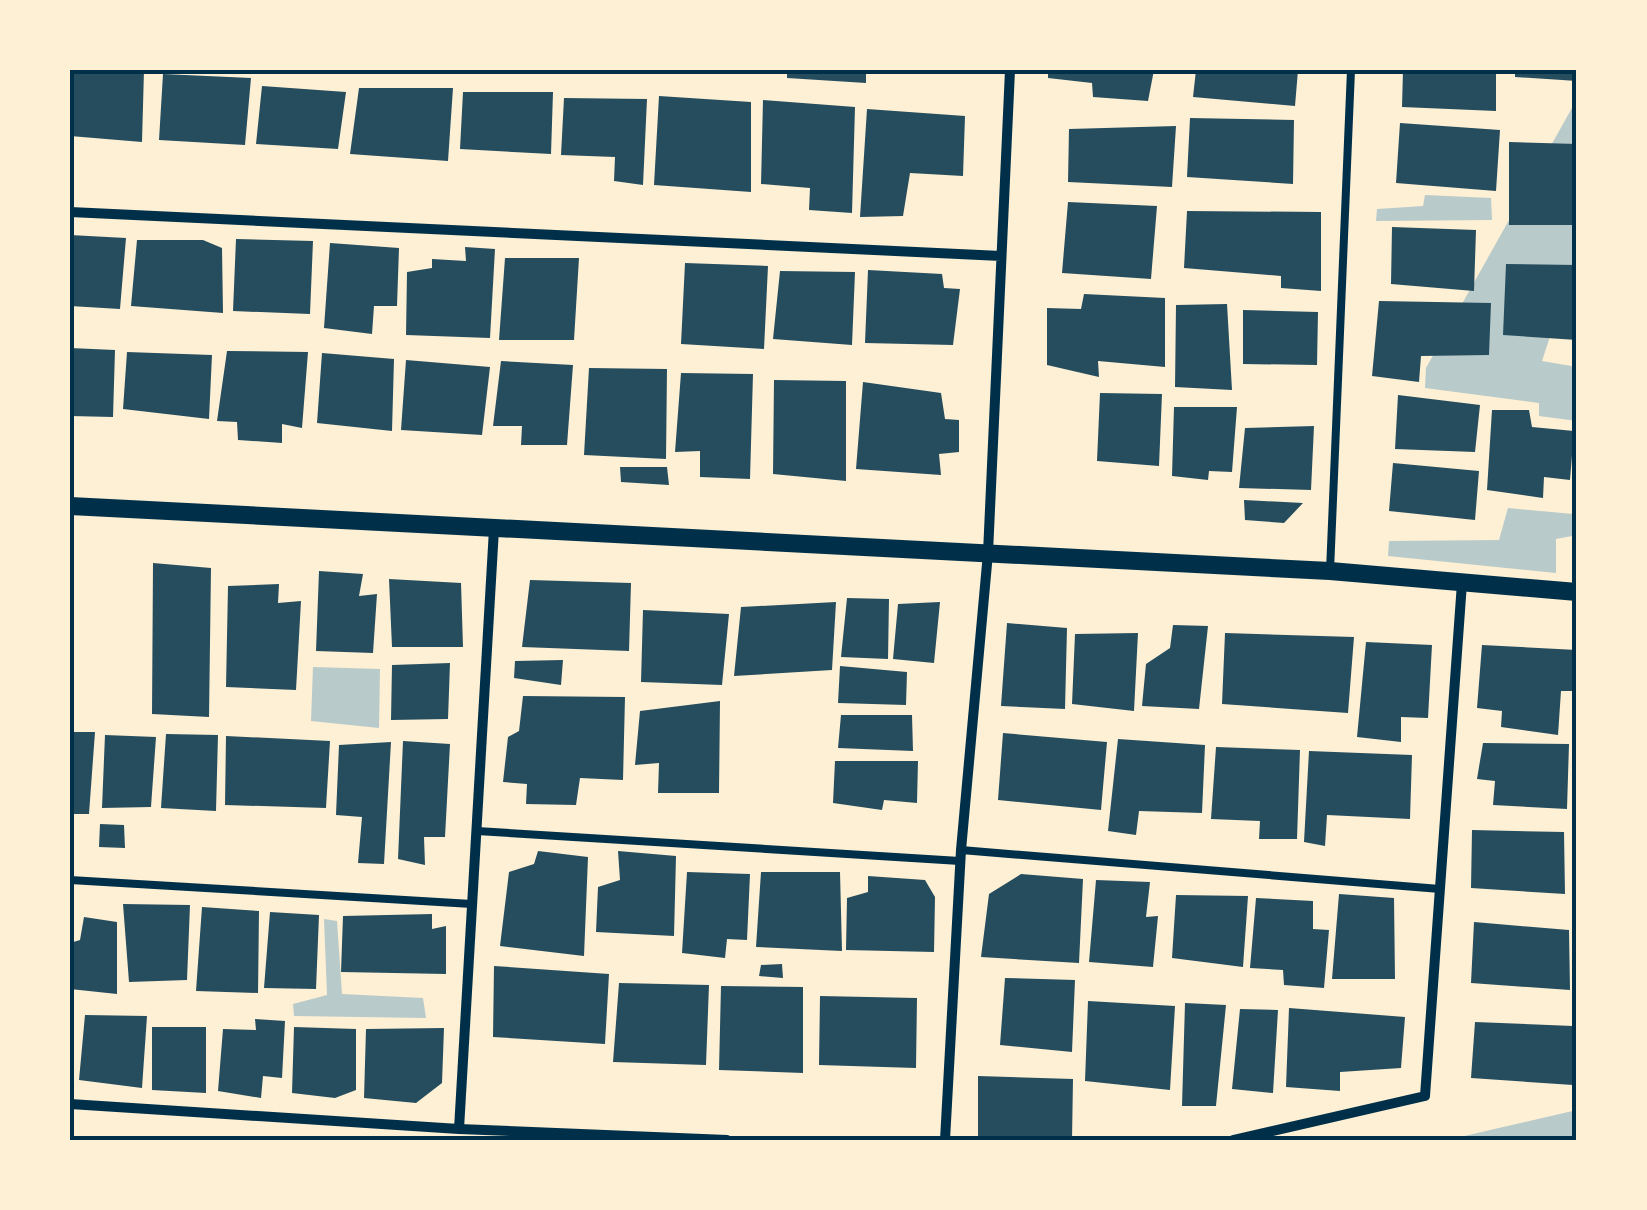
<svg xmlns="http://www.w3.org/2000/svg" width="1647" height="1210" font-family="Rubik,sans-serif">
  <rect width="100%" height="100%" fill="#fdf0d5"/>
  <path fill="#b9caca" d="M1577,99V254L1542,361L1577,367V421L1539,416V403L1425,388L1426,368Z
    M1425,195L1491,198L1492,220L1376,221L1377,209L1423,206Z
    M1508,508L1573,514L1572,536L1556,539V573L1388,556L1389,541L1499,540Z
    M313,667L380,669L379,728L311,721Z
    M324,919L337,921L342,994L423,998L426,1018L294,1016L293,1004L327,995Z
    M1577,1110V1136L1447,1140Z"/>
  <path fill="#264d5e" d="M70,70H144L142,142L70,136Z
    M787,70H866V83L787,78Z
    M1048,70H1154L1148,101L1093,97L1092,83L1048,78Z
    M1196,70H1298L1295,106L1193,97Z
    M1403,70H1496V111L1402,107Z
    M1515,70H1577V81L1515,77Z
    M163,74L251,78L245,145L159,140Z
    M262,86L346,92L338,149L256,144Z
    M359,88H453L448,161L350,154Z
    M463,92H553L551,154L460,149Z
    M659,96L751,102V192L654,185Z
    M564,98L647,99L643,185L614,181L615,157L561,155Z
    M763,100L855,107L852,213L809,210L810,188L761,184Z
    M867,109L965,116L963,176L910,173L903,216L860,217Z
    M1190,118L1294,120L1293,184L1187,177Z
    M1400,123L1500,130L1496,191L1396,183Z
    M1176,126L1172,187L1068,182L1069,129Z
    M1509,142L1577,144V225H1509Z
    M1068,202L1157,206L1151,279L1062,273Z
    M1187,211L1321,212V291L1281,288V276L1184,268Z
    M1392,227L1476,230L1474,291L1391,284Z
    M70,235L126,238L120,309L70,306Z
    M236,239L313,241L310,314L233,311Z
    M137,240H203L222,248L223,313L131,306Z
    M330,243L399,248L397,306H374L372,334L324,328Z
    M465,247L495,249L490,338L406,335L407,272L432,268V259L466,261Z
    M505,258H579L574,340H499Z
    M685,263L768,266L764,349L681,344Z
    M1506,264L1577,265V340L1503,335Z
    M868,270L942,274L944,288L960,289L953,345L865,343Z
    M780,271L855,272L852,345L773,339Z
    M1084,294L1165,298V367L1098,361L1099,377L1047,365V308L1081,309Z
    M1379,301L1491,303L1489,355L1421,356L1419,382L1372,376Z
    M1227,304L1232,390L1175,387L1176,305Z
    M1243,310L1318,312L1317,365L1243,364Z
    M70,348L115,350L113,417L70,416Z
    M227,351L308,352L302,428L282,424V443L238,440L237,422L217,421Z
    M127,352L212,355L209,419L123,409Z
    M322,353L394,359L392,431L317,423Z
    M406,360L490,367L482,435L401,430Z
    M501,361L573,365L567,445H521L522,426H493Z
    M589,368L667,369L666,459L584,455Z
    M681,373L753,374L750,479L700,477V451L675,452Z
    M774,380L846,381V481L773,474Z
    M863,382L941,393L945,419L959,420V452L939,454L941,475L856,469Z
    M1100,393L1162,394L1159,466L1097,461Z
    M1398,395L1480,405L1475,452L1395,449Z
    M1174,407H1237L1232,472L1209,471L1208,480L1172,476Z
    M1492,410H1529L1532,427L1574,431L1570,480L1544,477L1543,498L1487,490Z
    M1314,426L1311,490L1239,488L1245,428Z
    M1393,463L1479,471L1475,520L1389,511Z
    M620,467H667L669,485L621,482Z
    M1244,500L1303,503L1284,523L1245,520Z
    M153,563L211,568L209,717L152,714Z
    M319,571L363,574L359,596L377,594L373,653L316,651Z
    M389,579L461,583L463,647H392Z
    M530,580L631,583L629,651L522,647Z
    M279,584L278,603L301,601L296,690L226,687L228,586Z
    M847,598L889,599L888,659L841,657Z
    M836,602L832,670L734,676L741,607Z
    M940,602L934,663L893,659L898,604Z
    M643,610L729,614L722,685L641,682Z
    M1007,623L1067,628L1065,709L1001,706Z
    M1173,625L1208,626L1199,709L1142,706L1146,664L1170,648Z
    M1138,633L1134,711L1072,704L1075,634Z
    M1225,633L1354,637L1348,713L1222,704Z
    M1366,642L1432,645L1428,718L1401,717V742L1357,737Z
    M1482,645L1577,650V691H1561L1558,735L1501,727L1502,711L1477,708Z
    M563,660L561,685L514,678L515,661Z
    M450,663L448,719L391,720L392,665Z
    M840,666L907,672L906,705L838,703Z
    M523,696L625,697L623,780L580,778L576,805L526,804L527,784L503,782L508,737L519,731Z
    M720,701L719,793H658L659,763L635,765L640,711Z
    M841,715H912L913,751L838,748Z
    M70,732H95L89,814H70Z
    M1003,733L1107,742L1101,810L998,800Z
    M166,734L218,735L216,811L161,808Z
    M105,735L156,737L151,807L102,808Z
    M226,736L330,741L326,808L225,805Z
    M1118,739L1205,745L1202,813L1139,811L1136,835L1108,831Z
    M403,741L450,744L445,837H424L425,865L398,859Z
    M391,742L384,864L358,863L362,817L336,815L339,745Z
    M1483,743L1569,744L1567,809L1493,805L1495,781L1477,779Z
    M1216,747L1300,750L1297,839H1259L1260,821L1211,819Z
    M1309,751L1412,755L1410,819L1327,815L1325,846L1304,842Z
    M835,761H918L917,803L884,800L882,810L833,803Z
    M100,824L124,825L125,848L99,847Z
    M1472,830L1564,832L1565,894L1471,888Z
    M538,851L588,857L584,956L500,946L509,872L534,864Z
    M618,851L676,856L674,936L596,932L598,887L620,880Z
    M687,872L750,874L747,940L727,939L725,958L682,953Z
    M761,872H840L842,951L756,947Z
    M1021,874L1083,879L1079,963L981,957L989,894Z
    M868,876L925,880L935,897L934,952L846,950L847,898L868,892Z
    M1096,880L1150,882L1146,917L1158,916L1153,967L1089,962Z
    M1339,894L1394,898L1395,979H1332Z
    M1176,895L1248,896L1243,967L1172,958Z
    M1256,898L1313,901V929L1329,930L1324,988L1284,985L1283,970L1250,968Z
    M123,904L190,905L187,980L129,982Z
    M202,907L259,911L258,993L196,991Z
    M270,912L319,915L316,989L264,988Z
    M432,914V929L446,926V974L341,972L343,916Z
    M84,917L117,922V994L70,989V943L80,940Z
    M1474,922L1569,930L1570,990L1471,983Z
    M782,964L783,978L759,976L761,965Z
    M494,966L609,974L605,1044L493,1037Z
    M1005,978L1075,980L1072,1052L1000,1045Z
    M619,983L709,985L706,1065L613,1062Z
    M721,986L803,987V1073L719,1070Z
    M820,996L917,998L916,1068L819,1065Z
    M1088,1001L1175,1006L1170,1090L1085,1081Z
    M1185,1003L1226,1005L1216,1106H1182Z
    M1289,1008L1405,1017L1401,1068L1340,1072V1091L1286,1087Z
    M1240,1009L1278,1010L1273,1093L1232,1089Z
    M85,1015L147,1016L142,1088L79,1080Z
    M255,1019L285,1021L282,1078L263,1076L261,1098L218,1091L223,1029L256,1030Z
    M1475,1022L1573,1026V1085L1471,1078Z
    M152,1027H206V1093L152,1090Z
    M294,1027L356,1029V1090L335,1098L292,1093Z
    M444,1028L442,1083L416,1103L364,1098L366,1029Z
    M978,1076L1073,1079L1072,1140H978Z"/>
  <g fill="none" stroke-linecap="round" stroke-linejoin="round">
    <path stroke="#003049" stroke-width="8" d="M1330,571L1351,70
      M477,831L960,861
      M961,850L1440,889
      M70,880L472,904"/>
    <path stroke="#003049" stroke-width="10" d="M70,212L1001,256
      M70,1104L459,1129L727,1140
      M459,1129L494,529
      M945,1140L961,850L988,553L1010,70
      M1233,1140L1425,1096L1462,583"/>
    <path stroke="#003049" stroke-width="18" d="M70,506L1330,571L1577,592"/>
  </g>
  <rect width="1647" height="1210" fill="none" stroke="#fdf0d5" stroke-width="145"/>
  <rect x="72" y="72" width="1502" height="1066" fill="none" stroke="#003049" stroke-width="4"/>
</svg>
